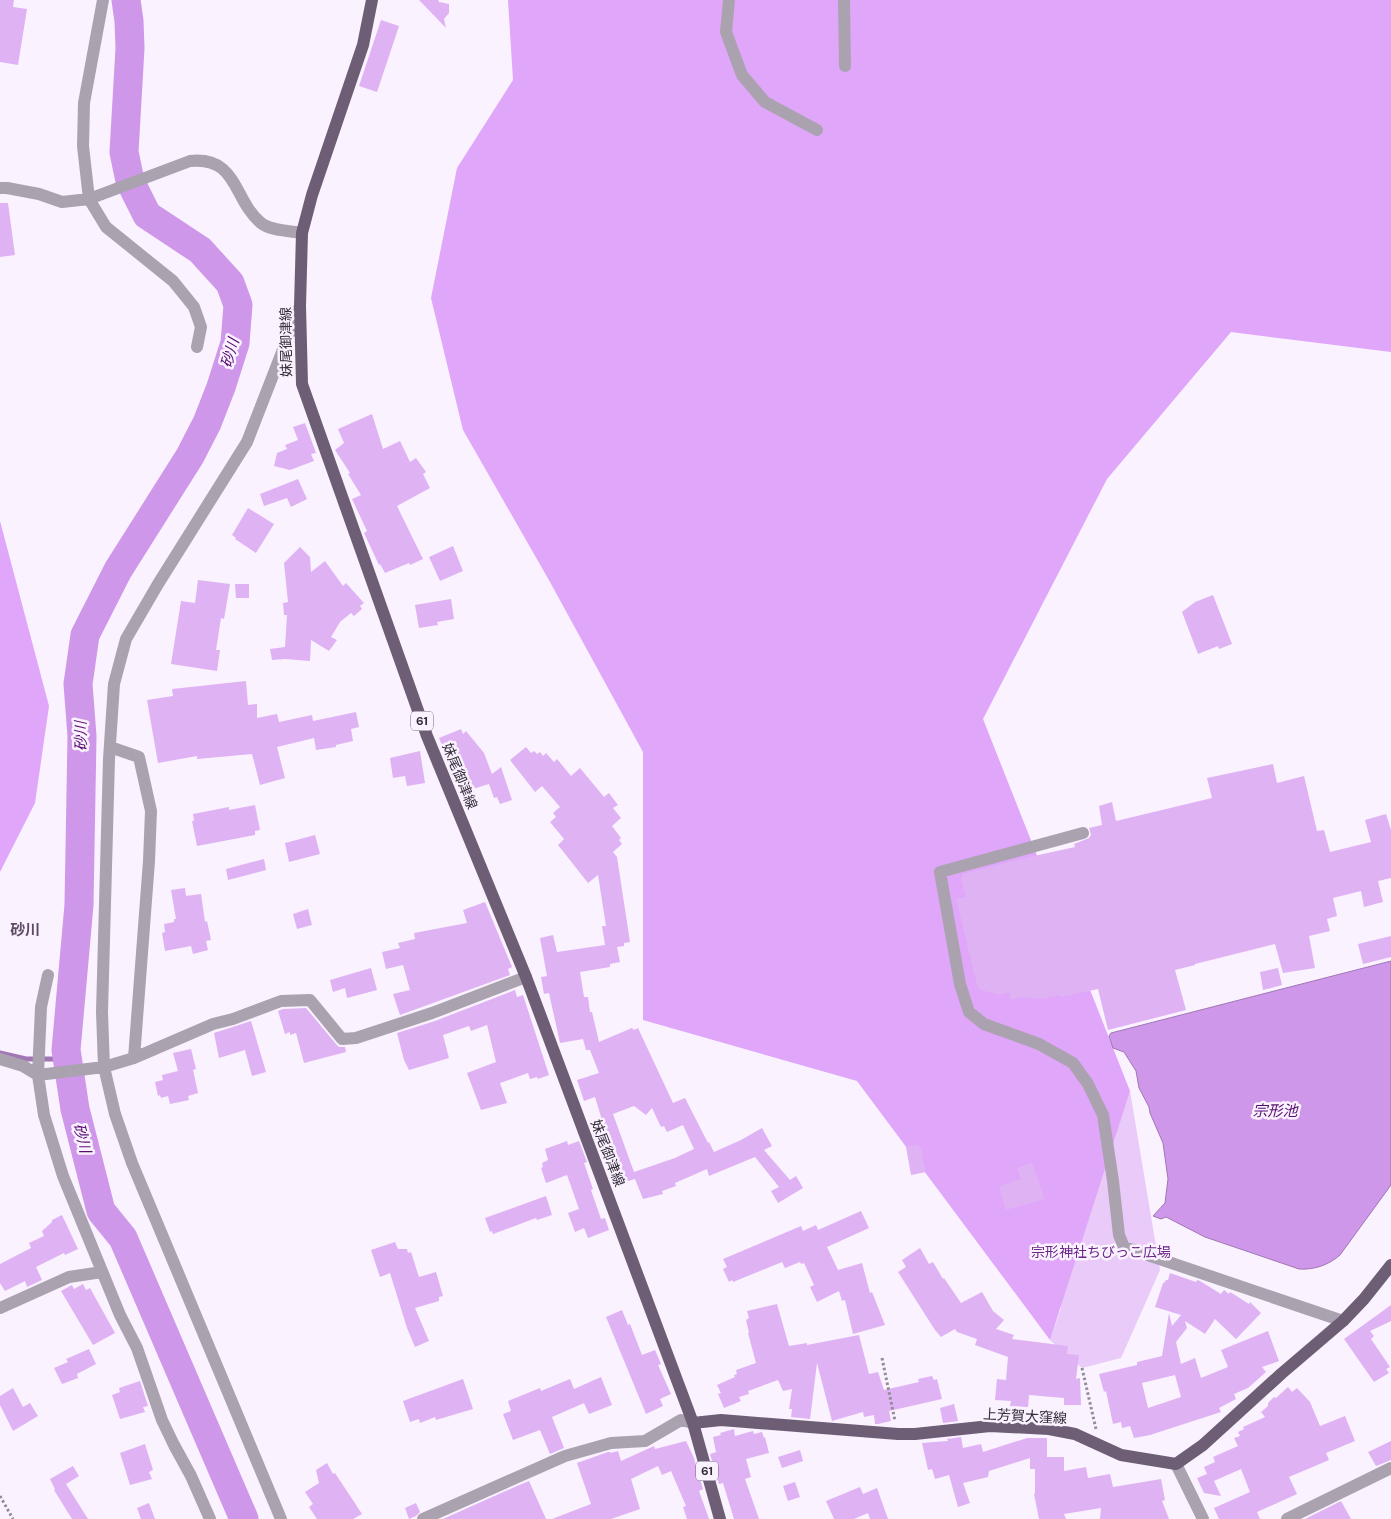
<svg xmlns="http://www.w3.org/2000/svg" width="1391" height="1519" font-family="'DM Sans','Noto Sans JP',sans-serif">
  <rect width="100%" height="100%" fill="#faf2ff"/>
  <path fill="#e9caf8" d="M1130,1091L1160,1270L1121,1358L1082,1368L1050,1340L1061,1308L1046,1267L1044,1225Z"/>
  <path fill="#dfa6f9" d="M508,0H1391V352L1231,332L1107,479L983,719L1130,1091L1050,1340L857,1081L643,1020V752L550,582L463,430L431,298L457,168L513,80Z
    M0,521L49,706L35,803L0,872Z"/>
  <path fill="#cf97e9" stroke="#a077b4" d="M1391,961V1185L1340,1255C1329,1265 1314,1270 1299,1269L1205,1237L1166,1217L1161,1219L1153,1216L1165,1203L1168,1179L1163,1143L1150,1113L1149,1107L1139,1088L1136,1071L1124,1052L1113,1048L1109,1036L1111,1033Z"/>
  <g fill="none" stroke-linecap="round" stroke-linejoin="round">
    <path stroke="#a077b4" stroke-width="5" d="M0,1053L26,1059H67"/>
    <path stroke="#cf97e9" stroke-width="29" d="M126,0L129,21L130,48L124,152L130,181L147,215L200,250L230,283L238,305L235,343L221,387L207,423L190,456L118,570L85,635L78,684L82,736L79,905L66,1050L75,1109L101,1211L123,1238L244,1519"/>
  </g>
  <path fill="#dfb2f4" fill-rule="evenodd" d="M0,0H14L13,7L27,9L18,65L0,62Z
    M419,0H438L439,2L449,4V13L444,19L446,28Z
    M381,20L399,26L377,92L359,86Z
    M0,203H8L15,255L0,257Z
    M372,414L383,449L400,441L410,462L416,458L426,472L423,474L430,488L397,506L423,559L410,565L409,563L385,573L380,564L379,565L364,533L367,531L352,499L361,495L348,474L350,473L335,450L344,443L338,429Z
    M305,423L316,453L311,454L314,461L290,470L274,466L277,453L287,449L285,445L298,440L293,427Z
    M298,479L307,499L291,507L287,498L264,506L260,494Z
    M248,508L274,524L256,553L235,539L236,538L232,535Z
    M453,546L463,571L440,581L429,557Z
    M300,547L310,557L311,572L325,561L343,586L346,583L364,603L360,606L362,609L354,616L351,613L340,622L331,637L337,640L329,651L311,640L310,661L285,659L272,660L270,649L285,647L287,615H284L283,603L288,602L284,563Z
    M198,580L230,584L224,619L221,618L216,650H220L217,671L171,664L181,601L195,603Z
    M235,584H249V598H236Z
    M1213,595L1232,644L1219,649L1218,646L1198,654L1182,612L1195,602Z
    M451,599L454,619L437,622L438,625L419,628L415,605Z
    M246,681L248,705L257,704V718L277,714L279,722L312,715L313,721L356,712L359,727L351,729L353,741L336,745V747L316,750L314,738L277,747L285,778L260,785L252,754L197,759V756L158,763L147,700L173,696L172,689Z
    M461,729L463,734L466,731L484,753L492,774L501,767L512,800L500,804L497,797L494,798L489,784L463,792L450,758L448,759L439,738Z
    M526,747L531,753L534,751L537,754L540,752L543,756L546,753L554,762L557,759L571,776L580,768L604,797L609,793L618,805L613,808L621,818L612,826L621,838L619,840L622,844L613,852L617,857L630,942L624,943V946L617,947L620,962L610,964V967L580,972L584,997H588L590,1012H592L599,1042L632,1028L634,1030L638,1028L673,1103L685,1098L708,1143L709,1142L714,1152L741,1140L762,1128L772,1146L764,1150L790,1180L796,1176L803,1188L778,1203L771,1191L779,1187L755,1157L709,1176L707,1169L675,1183L676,1186L662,1191L663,1194L643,1199L635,1179L625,1182L614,1152L602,1156L591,1124L602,1120L595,1097L584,1101L577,1080L599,1073L590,1050H586L583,1039L560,1043L549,993L544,994L541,977L547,976L540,938L553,935L557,952L605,945L602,926H606L598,875L588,883L558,845L564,839L550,822L556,817L553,813L560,807L542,786L535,792L510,760ZM634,1106L646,1115L652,1108L661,1127L664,1126L667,1132L683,1125L694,1149L675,1158L634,1172L613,1114Z
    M420,751L425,783L407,786L405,776L393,778L390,758Z
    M1273,764L1277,783L1304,776L1317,831L1324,830L1330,852L1371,842L1365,820L1386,814L1391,830V878L1378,881L1383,902L1364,907L1361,891L1333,898L1337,916L1327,919L1330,931L1309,936L1315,968L1283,973L1275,944L1195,964V965L1175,970L1186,1010L1108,1030L1098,989L1061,997L1060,995L1041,999L1022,997L1011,1000L1009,992L999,995L978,989L956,899L966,897L961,880L963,874L1016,860L1075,847L1074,844L1089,838L1091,835L1089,828L1102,825L1099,806L1112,802L1116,821L1212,798L1207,778Z
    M255,805L260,830L255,831V835L197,846L192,821H194L193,814L229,807V810Z
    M315,835L320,854L289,862L285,843Z
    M264,859L266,870L228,880L226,869Z
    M185,888L186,896L201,894L205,922L207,921L211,940L206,941L208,950L193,954L191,946L165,951L162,933L165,932L164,924L174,922V919H176L171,890Z
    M485,902L512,967L508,969L510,975L400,1015L393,994L410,990L403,965L386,969L382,952L400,948L398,943L415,939L414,933L467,923L463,910Z
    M308,909L312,925L297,929L293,914Z
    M1391,936V957L1363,964L1358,944Z
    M371,968L377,990L347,998L345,988L333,992L330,980Z
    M1278,968L1282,985L1263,990L1260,972Z
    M515,990L517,997L523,995L549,1075L538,1079L537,1077L530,1079L528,1073L500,1083L507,1103L481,1110L467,1073L496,1062L487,1025L471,1031L469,1026L443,1035L449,1058L409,1070L404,1060L397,1033L435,1021Z
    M306,1008L336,1044L339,1047H345L346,1052L304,1063L296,1033L290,1035V1032L285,1034L278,1011L283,1009Z
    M251,1021L266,1072L252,1076L245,1050L219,1058L214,1033Z
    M191,1049L196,1069L193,1070L198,1093L188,1096L189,1100L170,1104L168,1096L161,1098L160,1095L158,1096L155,1082L163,1080L162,1075L178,1071L173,1053Z
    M567,1141L568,1145L579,1141L587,1162L584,1163L593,1189L591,1190L601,1219L605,1218L609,1230L588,1238L584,1228L575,1232L568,1213L579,1209L567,1175L546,1183L541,1168L543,1167L542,1163L548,1160L545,1149Z
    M919,1144V1148H921L926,1172L911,1175L906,1147Z
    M1032,1163L1045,1199L1006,1210L999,1186L1021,1179L1017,1168Z
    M546,1196L552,1215L537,1220L536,1218L493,1234L492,1231L490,1232L485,1218Z
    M861,1211L869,1228L827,1247L838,1270L862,1263L870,1293L872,1292L885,1325L853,1334L845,1300L842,1301L839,1291L817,1302L810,1287L814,1285L804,1263L801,1264L800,1262L785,1268L782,1262L733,1282L732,1280L729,1282L723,1269L727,1267L723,1259L801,1226L803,1231L816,1225L818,1230Z
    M62,1215L78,1249L65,1255L64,1253L36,1267L42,1280L27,1287L25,1281L5,1291L0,1283V1264L31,1248L29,1243L44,1236L42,1231L52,1222V1220Z
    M395,1242L398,1249H407L408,1253L411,1252L419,1277L436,1272L443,1296L439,1297V1301L415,1308L429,1341L415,1347L407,1328L390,1273L380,1277L371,1250Z
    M920,1248L929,1264L933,1262L943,1279L944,1278L961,1303L982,1292L993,1311L1004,1320L996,1329L1014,1335L1012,1339L1068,1346L1067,1354L1079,1355L1076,1379L1080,1378L1081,1405H1064V1398L1029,1395L1028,1407L1010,1406L1011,1401L995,1400L997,1379L1006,1380L1008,1357L975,1345L977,1339L957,1332L955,1329L941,1337L935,1330L898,1272L906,1267L902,1260Z
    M1170,1273L1196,1282L1197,1280L1200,1281L1221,1294L1224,1290L1229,1294L1230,1292L1249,1304L1250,1302L1261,1313L1236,1339L1215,1319L1205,1334L1185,1321L1187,1328L1176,1342L1181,1364L1195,1358L1201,1378L1228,1367L1221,1350L1268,1331L1279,1361L1262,1367L1266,1372L1248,1388L1234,1394L1236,1399L1219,1408L1221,1412L1150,1435L1134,1438L1130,1426L1122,1428L1121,1422L1113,1424L1106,1391L1104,1392L1099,1374L1137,1365V1362L1162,1356L1169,1313L1172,1326L1181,1315L1155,1307L1163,1283H1164L1166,1280H1168ZM1175,1375L1181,1397L1148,1408L1142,1383Z
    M83,1284L86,1290L90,1288L115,1333L93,1345L61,1291L72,1285L74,1289Z
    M777,1304L789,1346L807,1343V1345L859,1335L869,1374L878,1372L884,1390L919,1382L918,1379L932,1376L934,1380L937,1379L942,1399L889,1411L891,1421L878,1424H875L874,1415L864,1417L863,1412L832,1421L817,1363L810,1419L791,1417L792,1409H789L792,1389L783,1391L778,1380L748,1391L749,1394L739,1397L741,1401L724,1408L718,1394L721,1393L717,1385L735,1377L734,1375L737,1374L736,1370L756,1363L748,1333H749L746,1320L749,1318L747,1311Z
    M1391,1305V1321L1370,1331L1374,1336L1371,1339L1390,1367L1386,1369L1389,1373L1374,1382L1344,1339Z
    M622,1310L628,1325L630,1324L642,1355L655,1350L661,1364L658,1365L671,1394L660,1399L663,1406L646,1414L606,1317Z
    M89,1349L96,1364L77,1374L78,1378L62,1384L54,1368L68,1362L66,1359Z
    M601,1377L612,1405L589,1414L584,1403L552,1417L564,1448L550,1454L540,1430L513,1440L503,1414L511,1411L508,1401L540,1388L541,1391L570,1379L574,1389Z
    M463,1379L473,1409L436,1420L435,1417L420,1423L419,1419L410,1422L403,1401Z
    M140,1381L148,1406L143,1407L145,1412L120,1419L112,1395L120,1392L119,1388Z
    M1288,1387L1292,1392L1297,1388L1310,1402L1320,1426L1345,1416L1355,1441L1326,1453L1329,1460L1289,1477L1297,1494L1257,1512L1260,1519H1219L1214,1508L1250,1492L1241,1469L1214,1481L1221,1496L1204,1493L1197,1478L1207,1474L1204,1467L1215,1462L1213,1457L1238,1446L1234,1438L1240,1436L1238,1432L1244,1429L1243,1427L1265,1417L1261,1412L1268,1406V1403L1274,1397L1276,1398Z
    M13,1388L23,1407L30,1403L38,1416L13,1431L0,1405V1396Z
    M954,1404L958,1421L943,1423L940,1408Z
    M734,1429L735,1436L753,1431L754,1434L762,1432L764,1438L765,1437L769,1453L746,1459L751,1477L745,1479L759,1519H734L723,1483L719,1484L710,1454L716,1452L713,1437L721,1435L720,1433Z
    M961,1437L963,1448L981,1444L983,1452L1027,1438H1047V1457H1064V1471L1086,1467L1088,1478L1110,1474L1113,1487L1161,1479L1165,1500L1162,1501L1169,1519H1100L1101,1508L1064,1514L1066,1519H1039L1034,1494L1035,1493V1469H1030V1458L989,1471L988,1477L963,1483L970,1503L958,1507L949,1475L935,1479L932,1469L928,1470L922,1443L948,1441L947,1439Z
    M686,1441L694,1458L703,1489L699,1491L709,1519H687L683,1507L686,1506L671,1471L662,1475L658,1466L631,1479L640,1509L611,1519H552L591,1504L577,1463L608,1452H610L611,1453L618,1451L621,1461L654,1446L655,1449Z
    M1391,1441V1460L1376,1466L1368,1452Z
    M145,1444L153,1470L149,1472L152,1479L130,1485L120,1453Z
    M800,1450L803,1461L782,1468L778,1457Z
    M327,1463L333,1474L335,1473L362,1514L353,1519H317L309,1507L313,1504L305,1492L319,1483L316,1470Z
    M73,1466L79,1476L66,1484L88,1519H72L54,1490L55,1489L50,1479Z
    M529,1481L546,1519H443L517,1486Z
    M795,1482L800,1497L788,1501L783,1486Z
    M860,1487L863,1494L877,1488L888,1519H870L868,1513L854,1519H834L826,1501Z
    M1341,1501L1351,1519H1305Z
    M149,1503L155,1519H141L137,1508Z
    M416,1503L420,1512L416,1516L409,1519L405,1508Z"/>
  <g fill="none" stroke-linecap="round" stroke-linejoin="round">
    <path stroke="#938b98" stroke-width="3" stroke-dasharray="2.5 2.5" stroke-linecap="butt" d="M882,1358L895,1421
      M1082,1368L1096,1429
      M0,1496L13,1519"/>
    <path stroke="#aba2b0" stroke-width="12" d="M103,0L84,103L83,146L89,199L106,227L173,281L194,307L201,327L197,347
      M729,0L726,32L742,75L765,102L817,130
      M844,0L845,66
      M0,188H7L39,194L62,202L89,199L190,161C238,156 233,200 261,223C271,231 290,231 302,233
      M110,747L139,757L151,811L149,861L134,1058
      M1083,833L940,872L960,984L969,1012L984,1024L1039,1044L1073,1063L1088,1084L1103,1115L1113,1181L1119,1235L1124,1247L1343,1321
      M48,975L41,1007L38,1075L44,1115L63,1176L120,1315L137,1348L162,1420L174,1445L191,1476L210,1519
      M0,1059L23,1066L38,1075L104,1067L134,1058L213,1024L233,1019L281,1001L310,1000L342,1039L356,1038L432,1013L526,977
      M0,1308L69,1277L102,1272
      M1176,1464L1203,1519
      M281,1519L132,1163L115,1114L104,1067L102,1012L109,759L114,684L126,639L158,584L247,442L300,306
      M423,1519L565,1456L611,1443L645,1441L681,1420L693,1423
      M1287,1519L1391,1468"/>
    <path stroke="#6e5e75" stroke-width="12" d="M372,0L363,45L312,195L302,233L300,306L302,384L427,736L526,977L693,1423L720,1519
      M693,1423L721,1420L898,1434H915L990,1426L1049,1429L1075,1434L1121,1455L1176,1464L1203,1445L1281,1374L1343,1321L1364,1299L1391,1265"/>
  </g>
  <g text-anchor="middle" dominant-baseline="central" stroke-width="5" stroke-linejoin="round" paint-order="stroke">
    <g fill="#faf2ff" stroke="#6f6774" stroke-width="1">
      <rect x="411" y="711.5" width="22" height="19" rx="4"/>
      <rect x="696" y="1461.5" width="22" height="19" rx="4"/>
    </g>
    <g font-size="12" font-weight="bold" fill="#342c38">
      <text x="422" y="721">61</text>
      <text x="707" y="1471">61</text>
    </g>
    <g font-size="14" fill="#342c38" stroke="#faf2ff">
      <text transform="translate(286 342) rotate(-91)">妹尾御津線</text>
      <text transform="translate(460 776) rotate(68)">妹尾御津線</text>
      <text transform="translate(608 1153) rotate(69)">妹尾御津線</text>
      <text transform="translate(1025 1416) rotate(3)">上芳賀大窪線</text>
    </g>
    <g font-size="14" fill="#6a2686" stroke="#faf2ff">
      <text x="1101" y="1252">宗形神社ちびっこ広場</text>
    </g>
    <g font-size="15" font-style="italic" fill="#560c70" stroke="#faf2ff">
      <text transform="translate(230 353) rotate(-74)">砂川</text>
      <text transform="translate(81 736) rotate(-91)">砂川</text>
      <text x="1275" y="1111">宗形池</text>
      <text transform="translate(82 1138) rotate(76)">砂川</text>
    </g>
    <g font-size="15" font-weight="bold" fill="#5e4c67" stroke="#faf2ff">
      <text x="25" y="930">砂川</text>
    </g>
  </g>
</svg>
